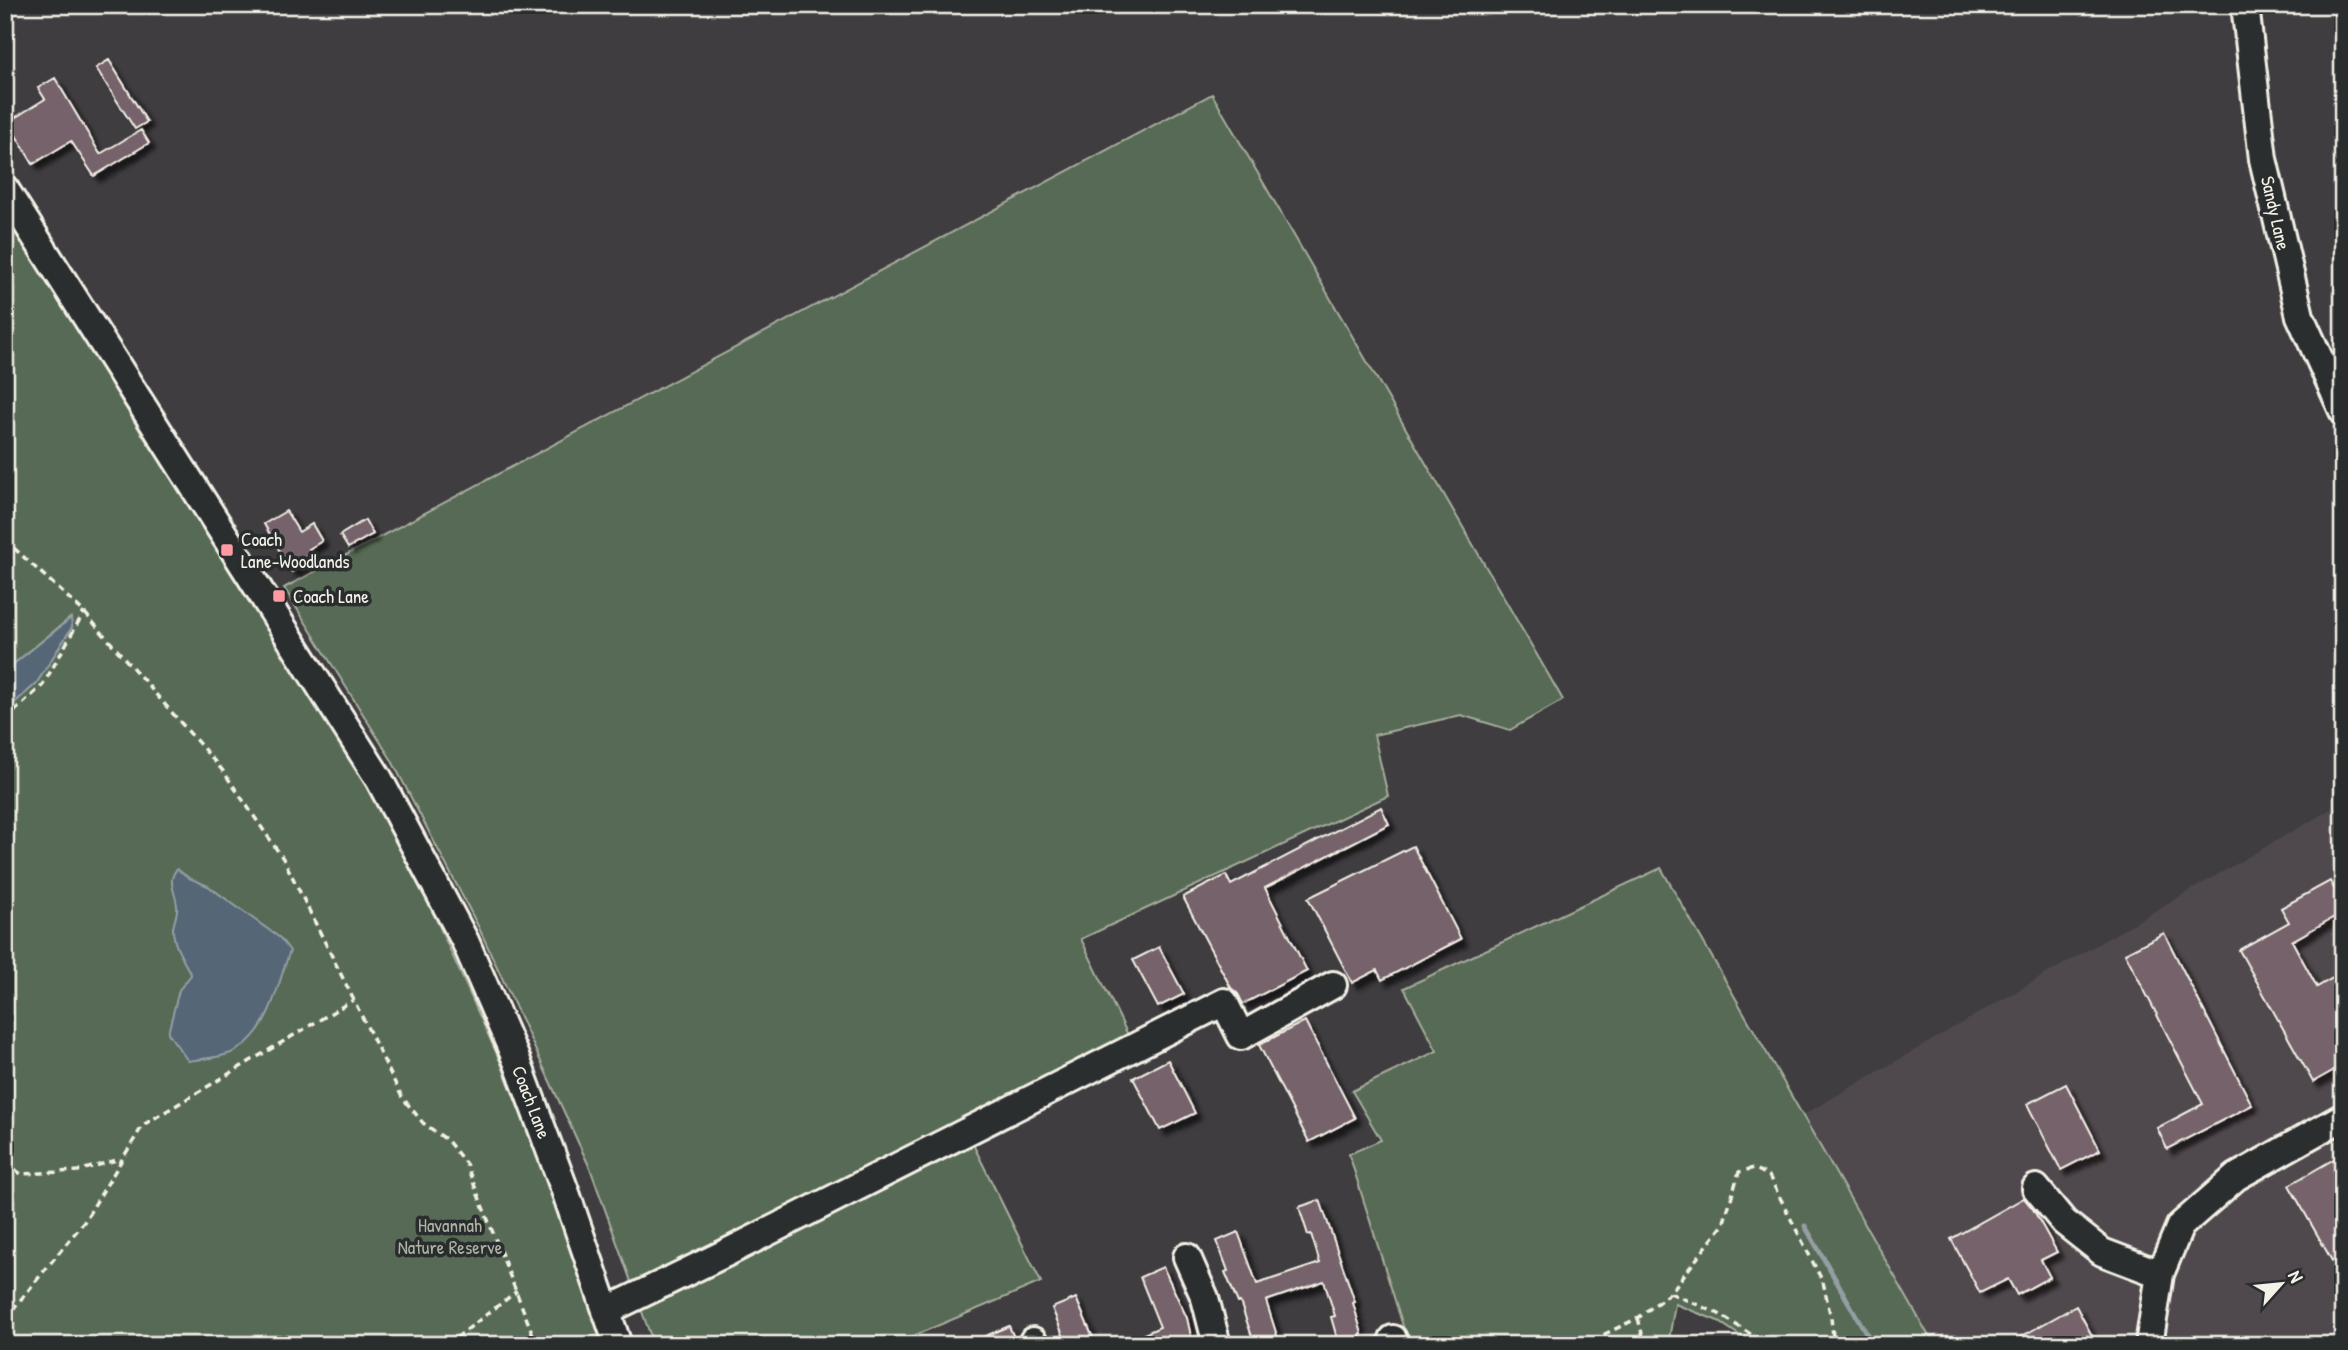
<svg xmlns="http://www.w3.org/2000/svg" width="2348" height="1350" font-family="'Patrick Hand',sans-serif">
  <defs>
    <filter id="shadow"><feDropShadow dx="6" dy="6" stdDeviation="2" flood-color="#0009"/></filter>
  </defs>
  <rect width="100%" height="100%" fill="#403d40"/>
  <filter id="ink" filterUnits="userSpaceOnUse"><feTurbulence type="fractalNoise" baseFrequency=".0143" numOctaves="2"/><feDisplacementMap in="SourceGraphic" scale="14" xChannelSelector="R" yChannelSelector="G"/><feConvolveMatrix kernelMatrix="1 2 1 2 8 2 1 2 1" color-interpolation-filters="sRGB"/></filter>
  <g filter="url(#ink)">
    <path fill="#50484d" d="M2343,802V1345H1934L1803,1115Z"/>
    <path fill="#576a54" stroke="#a6ae9e" stroke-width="2" d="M1212,94L1563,700L1510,730L1461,715L1374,735L1388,796L1081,939L1129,1037L960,1118L1041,1282L892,1345H654L590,1168L479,928L391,759L284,588Z
      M5,215L69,313L143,436L235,568L340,734L415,872L500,1061L555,1201L604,1345H5V711L36,683L72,627L70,618L5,671Z
      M1661,868L1934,1345H1754L1718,1321L1675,1304L1668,1345H1409L1349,1154L1381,1140L1352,1091L1437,1051L1404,988Z"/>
    <path fill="#546677" stroke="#949ea4" stroke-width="2" d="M71,618L72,627L36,684L5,711V671Z
      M177,869L189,878L208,886L280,938L290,951C276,988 270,1035 231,1053C219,1058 201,1059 188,1061L168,1033L179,990L191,975C184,960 173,947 173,928C174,921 178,914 177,906C176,892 166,881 177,869Z"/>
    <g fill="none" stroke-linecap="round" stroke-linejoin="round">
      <path stroke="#949ea4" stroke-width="5" d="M1805,1226L1873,1345"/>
    </g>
    <path fill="#74626a" stroke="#f4f1e8" stroke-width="2" filter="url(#shadow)" d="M109,60L147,122L135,129L96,68Z
      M55,78L100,154L141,130L149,143L94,176L71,141L33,164L8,122L45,99L38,88Z
      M286,511L299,532L312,524L322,541L309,549L315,559L292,572L264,524Z
      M365,520L373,534L348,548L340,535Z
      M1381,807L1389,824L1265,888L1307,971L1243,1004L1238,994L1231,988L1183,897L1226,875L1231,885Z
      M1413,846L1461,939L1382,980L1377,970L1352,983L1308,898Z
      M2330,881L2343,904V912L2292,941L2317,987L2343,972V1065L2313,1082L2239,950L2289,922L2281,908Z
      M2164,933L2252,1105L2167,1149L2157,1128L2203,1104L2125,953Z
      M1159,947L1184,994L1158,1007L1133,960Z
      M1305,1021L1355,1118L1309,1142L1259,1045Z
      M1168,1060L1195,1113L1160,1130L1133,1078Z
      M2066,1084L2100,1150L2061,1170L2027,1104Z
      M2343,1154V1280L2289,1185Z
      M2024,1198L2033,1209L2057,1252L2041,1260L2050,1277L2017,1295L2008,1279L1980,1293L1951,1239Z
      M1320,1200L1355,1302L1353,1303L1362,1334L1360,1335L1363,1345H1339L1331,1317L1335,1316L1324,1281L1266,1301L1280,1345H1255L1240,1302L1238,1303L1225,1272L1228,1271L1217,1241L1238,1232L1257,1284L1320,1263L1311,1234L1308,1235L1299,1207Z
      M1163,1267L1187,1318L1193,1345H1119L1160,1327L1140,1277Z
      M1076,1298L1096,1345H1067L1052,1308Z
      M2076,1306L2097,1345H2006Z
      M1009,1326L1015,1340L1005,1345H964Z"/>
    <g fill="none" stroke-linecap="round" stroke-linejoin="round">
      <g stroke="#f4f1e8" stroke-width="32">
        <path id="minor" d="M2245,5L2263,159L2300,316L2343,411
          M5,189L379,779L465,941L517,1061L567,1196L618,1345
          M2036,1188L2064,1222L2102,1252L2160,1274
          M1187,1257L1205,1298L1217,1345
          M606,1311L730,1251L1224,1002L1241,1036L1333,985
          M1393,1339L1395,1345
          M1033,1341L1034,1345
          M2149,1345L2160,1274L2180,1226L2236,1177L2343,1117"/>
      </g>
      <path stroke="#f4f1e8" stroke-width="3.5" stroke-dasharray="7 5" stroke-linecap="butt" d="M5,540L84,612L223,771L284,860L402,1097L423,1123L447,1140L466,1164L537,1345
        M5,720L43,685L84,612
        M5,1163L21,1174L78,1171L120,1159
        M1670,1293L1719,1314L1768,1345
        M1638,1318L1645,1345
        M5,1319L84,1222L143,1125L353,1000
        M447,1345L517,1291
        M1582,1345L1638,1318L1670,1293L1723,1225L1739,1172L1754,1168L1769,1176L1823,1282L1831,1318L1834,1345"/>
      <use href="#minor" stroke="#2a2d2e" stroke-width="26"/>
    </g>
  </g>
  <g fill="#ff9aa2" stroke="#2a2d2e" stroke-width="2.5">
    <rect x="220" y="543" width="14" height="14" rx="3.5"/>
    <rect x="272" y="589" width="14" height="14" rx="3.5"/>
  </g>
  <g text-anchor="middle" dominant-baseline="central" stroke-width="7" stroke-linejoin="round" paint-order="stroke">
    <g font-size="19" fill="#f4f1e8" stroke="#2a2d2e">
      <text transform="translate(2276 213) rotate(77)">Sandy Lane</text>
      <text transform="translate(532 1102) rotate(69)">Coach Lane</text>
    </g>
    <g font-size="19" fill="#f4f1e8" stroke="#2a2d2e" text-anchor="start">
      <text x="241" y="539">Coach<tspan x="241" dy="22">Lane-Woodlands</tspan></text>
      <text x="293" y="596">Coach Lane</text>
    </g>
    <g font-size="19" fill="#adb4a5" stroke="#2a2d2e">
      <text x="450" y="1225">Havannah<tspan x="450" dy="22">Nature Reserve</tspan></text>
    </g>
  </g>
  <rect width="2348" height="1350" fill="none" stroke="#2a2d2e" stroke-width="28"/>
  <rect x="14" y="14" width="2320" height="1322" fill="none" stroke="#f4f1e8" stroke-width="2.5" filter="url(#ink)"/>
  <g transform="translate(2281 1284) rotate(63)" stroke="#2a2d2e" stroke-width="5" paint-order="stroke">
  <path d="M0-5L12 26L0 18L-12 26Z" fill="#f4f1e8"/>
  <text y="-10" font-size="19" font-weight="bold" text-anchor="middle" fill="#f4f1e8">N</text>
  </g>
</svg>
